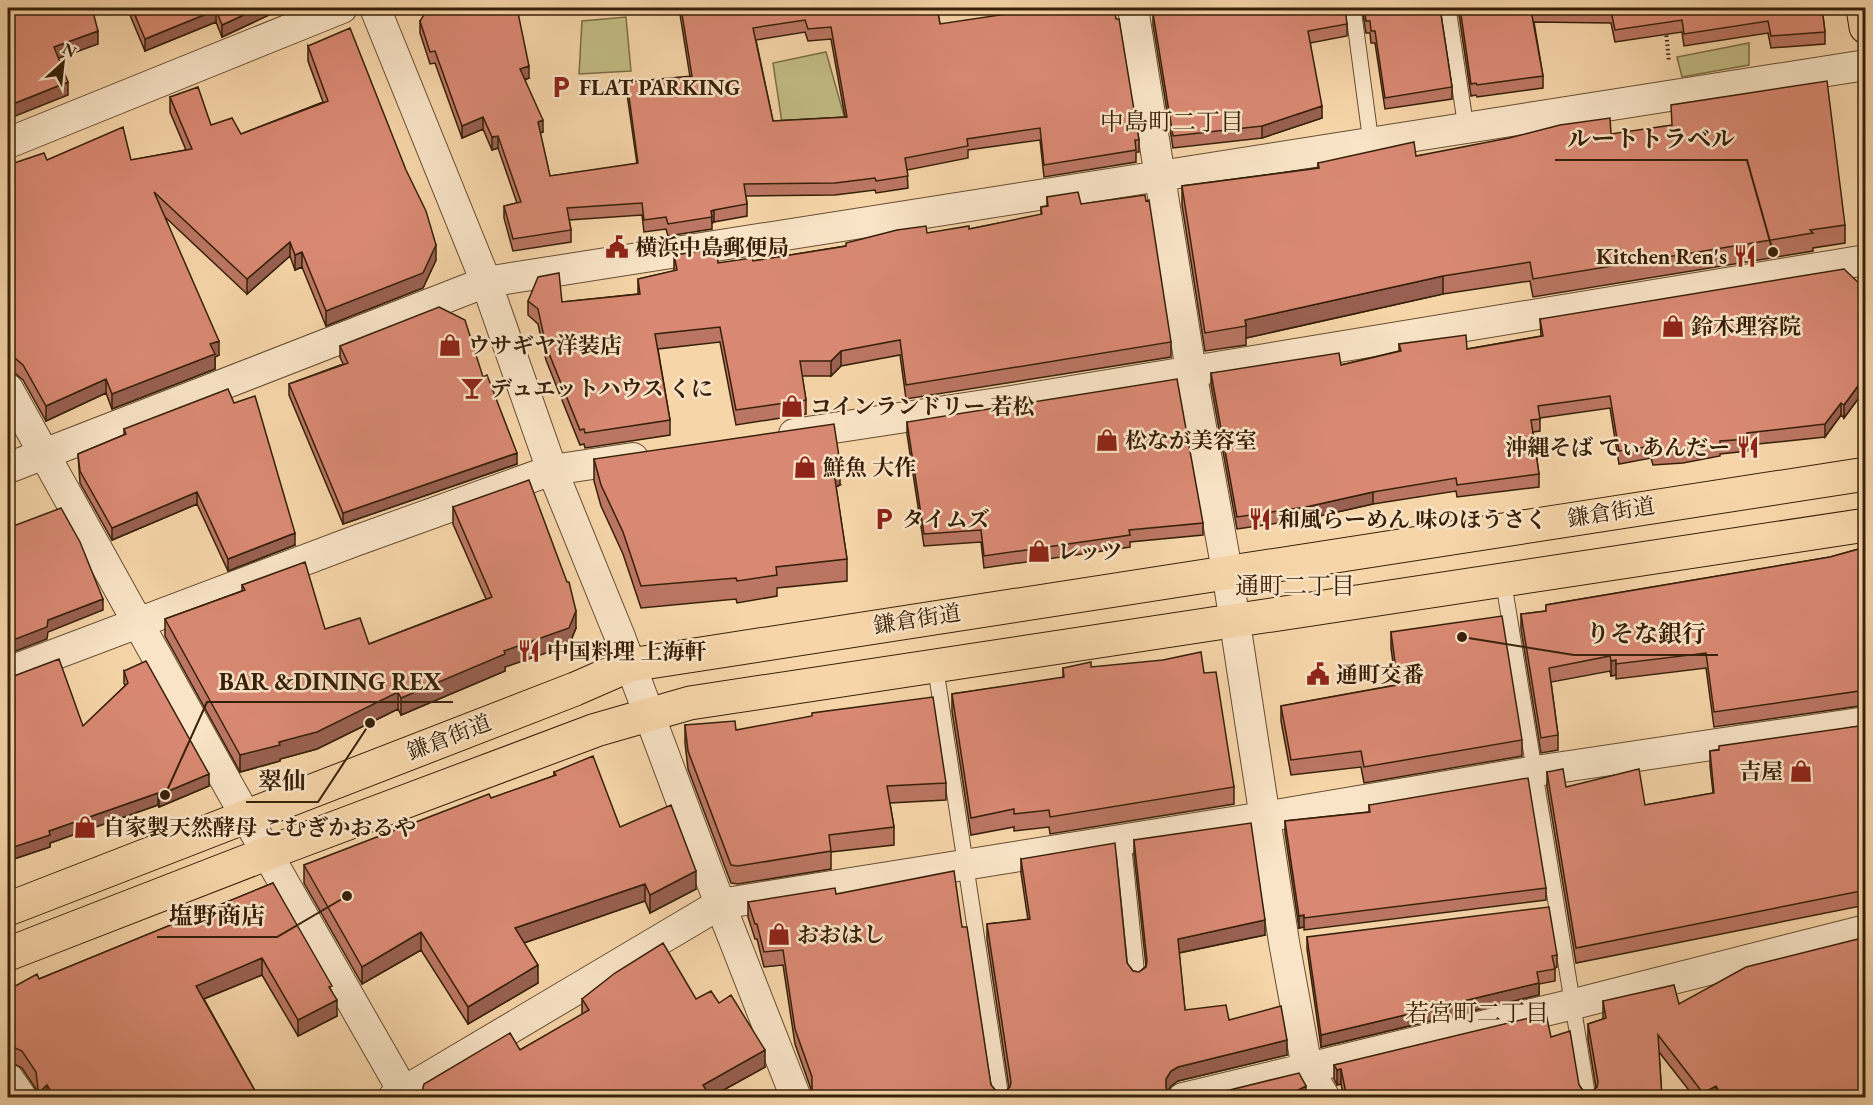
<svg xmlns="http://www.w3.org/2000/svg" width="1873" height="1105" font-family="'EB Garamond','Noto Serif JP',serif">
  <rect width="100%" height="100%" fill="#f6d5a9"/>
  <filter id="stains"><feTurbulence type="fractalNoise" baseFrequency=".00333" numOctaves="4"/><feColorMatrix values="0 0 0 0 .2 0 0 0 0 .09 0 0 0 0 .02 0 0 0 .5 -.17"/></filter>
  <radialGradient id="worn" r=".72"><stop offset=".6" stop-color="#630" stop-opacity="0"/><stop offset="1" stop-color="#630" stop-opacity=".3"/></radialGradient>
  <path fill="#c2bc84" stroke="#7c6e46" stroke-width="1.5" d="M626,17L631,71L579,74L582,21Z
    M1749,43V65L1682,77L1677,57Z
    M826,52L845,119L782,123L773,63Z"/>
  <g fill="none" stroke-linecap="round" stroke-linejoin="round">
    <g stroke="#674d31" stroke-width="17">
      <path id="lane" d="M1353,8L1371,143
        M1448,8L1466,128
        M1503,579L1588,1098
        M935,664L1001,1098
        M1123,840L1137,977"/>
    </g>
    <g stroke="#674d31" stroke-width="32">
      <path id="street" d="M375,8L486,282L552,470L620,637L720,904L796,1098
        M1133,8L1191,371L1227,571L1284,942L1307,1068L1325,1098
        M8,143L342,8
        M8,389L232,792L407,1098
        M794,434L1011,401L1866,260
        M8,468L486,282L1866,65
        M8,672L355,541L552,470L633,458
        M8,1078L22,1098
        M393,1098L720,904L1264,817L1536,771L1866,722
        M1183,1098L1574,1004L1866,930"/>
    </g>
    <g stroke="#372009" stroke-width="35">
      <path id="primary" d="M1863,8L1866,27
        M8,909L575,689L630,665L1866,474
        M8,954L268,853L596,730L690,703L1866,525"/>
    </g>
    <path stroke="#372009" stroke-width="4" stroke-dasharray="1.5 3" stroke-linecap="butt" d="M1666,31L1669,62
      M1860,438L1866,427"/>
    <use href="#lane" stroke="#f9e4c7" stroke-width="15"/>
    <use href="#street" stroke="#f9e4c7" stroke-width="30"/>
    <use href="#primary" stroke="#f6d5a9" stroke-width="33"/>
  </g>
  <path fill="#bb7663" stroke="#372009" stroke-width="1.5" fill-rule="evenodd" d="M127,8H284L222,37L216,22L145,51Z
    M679,8H937L940,24L1116,19L1139,140V152H1136V162L1044,177L1040,140L968,150V158L907,170L908,188L876,193L875,190L835,195L746,196L747,204V216L714,222L712,223V229L668,236L666,229L644,232L642,215L569,220L571,230V242L513,251L504,218V206L517,203L498,148L492,150L483,129L462,138L435,63L430,64L420,33V21L529,78L525,80L543,132L540,133L550,176L637,164L627,94V82L690,77ZM805,32L808,41L831,39L845,117L773,121L756,40Z
    M1362,8H1440L1452,87V99L1385,109L1375,43H1371L1370,33H1366Z
    M1458,8H1822L1825,32V44L1771,48L1768,33L1684,46L1682,32L1615,42L1611,23L1534,22L1543,76V88L1477,97L1476,95L1471,96Z
    M1153,13L1347,24V36L1310,43L1322,118L1262,138L1173,148L1153,25Z
    M308,46L436,260L423,288L326,326L302,267L295,270L290,256L247,294L165,217L219,355L215,357V369L112,409L106,393L46,421L23,380L16,374H8V165L47,160H131L186,150L170,112V97L211,125L241,134L323,102L308,61Z
    M1611,134L1845,225V243L1813,248V251L1533,297L1530,281L1443,294L1246,338V345L1205,351L1182,205V186L1318,168V163L1416,156Z
    M1047,197L1081,204L1171,342V357L906,399L900,355L841,366L831,376H802L806,400V414L736,425L720,342L658,349L670,420V435L585,448L584,444L580,445L546,360L538,324L528,315V301L562,302L638,294V279L674,271V255L718,263L753,261L846,246L927,233L969,229L1041,215V207L1047,206Z
    M1540,319L1866,341V388L1844,418L1841,415L1825,437L1748,445V451L1720,454V456L1683,463L1653,465L1651,458L1619,464L1610,408L1540,418V431L1533,432L1539,474V487L1457,497L1456,491L1373,504L1306,519L1237,529L1211,385V373L1341,365L1399,351V344L1467,349L1541,336Z
    M340,346L483,377L517,464L343,524L289,395V384L343,364L340,357Z
    M907,422L1203,523V535L1130,542V547L984,568L981,542L924,546L907,434Z
    M124,429L295,545L228,571L197,504L112,540L80,483L78,454L124,435Z
    M594,459L840,485L836,487L847,559V581L777,588V596L737,603L736,599L641,608L623,554L601,506L594,481Z
    M453,507L576,628L569,645L505,667V671L401,715L398,709L317,749L280,759V761L240,772L165,636V619L242,591V585L325,629L369,644L486,599L453,524Z
    M1866,547V705L1714,727L1706,668L1616,679V675L1611,676L1610,671L1551,682L1558,735V750L1541,753L1521,629V614L1546,611V605L1830,557Z
    M1391,632L1522,740V756L1364,783L1361,767L1291,775L1281,721V706L1396,685L1391,648Z
    M1091,667L1204,673L1234,787V804L1050,834L1049,827L1014,831V827L971,835L952,711V694L1063,678V668Z
    M124,671L209,786L159,807L158,805L50,843V847L8,861V677L83,726L125,686L124,683Z
    M685,725L736,730L946,783V800L890,803L894,827V845L831,852V869L738,884L731,883L688,769L685,743Z
    M1866,725V905L1576,963L1547,787V772L1566,787L1645,805L1713,793L1710,766V751Z
    M554,772L620,827L696,889L650,913L645,901L524,943L538,983L468,1024L421,950L362,984L304,883V865L554,776Z
    M1369,805L1546,888V900L1304,930V927L1299,928L1285,833V821L1369,812Z
    M1134,840L1265,935L1179,953L1185,1010L1229,1020L1287,1055L1178,1081L1171,1086L1168,1091L1171,1095L1175,1098H812V1092L795,1044L783,965L764,967L757,939H755L748,917V902L836,894L962,927L991,1085L997,1092L1003,1093L1009,1088L987,939V924L1028,920L1021,873V859L1127,963L1133,971L1139,972L1146,966L1134,855Z
    M273,883L332,992L337,1016L298,1036L262,975L204,999L259,1098H27L31,1096L37,1090L36,1089L22,1068L8,1061V990L39,979Z
    M1307,937L1557,955V967L1555,968V981L1539,984V995L1321,1047L1307,949Z
    M582,999H696L719,1003L765,1067L711,1097H415L520,1050L582,1015Z
    M1603,1001L1679,1004L1866,1098H1695L1659,1052L1662,1098H1344L1341,1084L1337,1085L1334,1079V1065L1551,1037L1579,1085L1584,1092L1590,1093L1596,1088L1588,1039V1024L1603,1019Z"/>
  <path fill="#986050" stroke="#372009" stroke-width="1.5" d="M259,8H284L222,37V25Z
    M216,10V22L145,51V39Z
    M98,31V44L54,60V47Z
    M529,66V78L520,81V69Z
    M68,82V95L8,119V106Z
    M1322,106V118L1262,138V126Z
    M483,117V129L462,138V126Z
    M543,120V132L538,134V122Z
    M498,136V148L492,150V137Z
    M714,210V222L712,223L711,211Z
    M290,242V256L247,294V279Z
    M436,245V260L423,288L326,326V311Z
    M302,252V267L295,270V255Z
    M1443,276V294L1246,338V326L1245,320Z
    M219,341V355L215,357V369L112,409V394L210,344Z
    M841,351V366L831,376V361Z
    M1866,375V388L1844,418V405Z
    M106,379V393L46,421V406Z
    M1841,403V415L1825,437V424Z
    M13,419V434L8,436V422Z
    M517,453V464L343,524V513Z
    M840,463V485L833,488V466Z
    M197,492V504L112,540V528Z
    M1373,492V504L1306,519V507Z
    M295,533V545L228,571V559Z
    M103,599V610L48,632L47,639L8,654V642L48,620Z
    M576,611V628L569,645L505,667V671L401,715V698L504,651Z
    M1616,660V675L1611,676V661Z
    M398,692V709L317,749L280,759V761L240,772V755L279,742Z
    M209,774V786L159,807V795Z
    M158,793V805L50,843V847L8,861V849L49,831Z
    M696,871V889L650,913V895Z
    M645,884V901L515,946V928Z
    M1304,915V927L1299,928V916Z
    M1265,920V935L1178,953V939Z
    M421,932V950L362,984V967Z
    M262,958V975L196,1002V986Z
    M538,965V983L468,1024V1007Z
    M1539,983V995L1321,1047V1035Z
    M337,1000V1016L298,1036V1020Z
    M1287,1040V1055L1178,1081L1171,1086L1166,1094V1079L1171,1071L1178,1067Z
    M765,1050V1067L709,1098L703,1085Z
    M1341,1069V1084L1337,1085V1070Z
    M47,1085V1098H33Z
    M1306,1086V1098H1283Z
    M1716,1086V1098H1703V1093Z"/>
  <path fill="#d98973" stroke="#372009" stroke-width="1.5" fill-rule="evenodd" d="M8,8H92L98,31L54,47L68,82L8,106Z
    M132,8H259L222,25L216,10L145,39Z
    M428,8H517L529,66L520,69L543,120L538,122L550,176L638,163L627,82L692,76L681,8H937L940,24L1046,8H1114L1116,19H1119L1139,140H1135L1136,150L1044,165L1040,128L967,139L968,146L905,158L908,176L876,181L875,178L835,183L744,184L747,204L714,210L711,211L712,217L668,224L666,217L644,220L642,203L567,208L571,230L513,239L504,206L521,202L498,136L492,137L483,117L462,126L435,51L430,52L420,21ZM805,20L808,29L831,27L847,117L773,121L753,28Z
    M1191,8H1345L1347,24L1308,31L1322,106L1262,126L1173,136L1153,13Z
    M1364,8H1440L1452,87L1385,98L1375,31H1371L1370,21H1366Z
    M1460,8H1822L1825,32L1771,36L1768,21L1684,34L1682,20L1615,30L1611,11L1531,10L1543,76L1477,85L1476,83L1471,84Z
    M350,28L406,170L426,211L436,245L423,273L326,311L302,252L295,255L290,242L247,279L154,192L219,341L210,344L215,354L112,394L106,379L46,406L23,365L16,359H8V165L44,153L47,160L123,127L131,160L192,149L170,97L198,87L211,125L232,118L241,134L328,101L308,46Z
    M1827,81L1845,225L1810,230L1813,233L1533,279L1530,262L1443,276L1245,320L1246,326L1205,333L1182,186L1319,168L1318,163L1414,142L1416,156L1509,138L1560,125L1610,118L1611,134L1672,125L1671,105Z
    M1078,192L1081,204L1145,195L1146,201L1149,200L1171,342L906,385L900,340L841,351L831,361H800L806,400L736,410L720,327L655,334L670,420L585,433L584,429L580,430L546,346L538,309L528,301L538,277L559,273L562,302L640,294L638,279L677,270L674,255L717,249L718,263L752,258L753,261L846,246V243L897,230L926,226L927,233L969,226V229L1042,214L1041,207L1048,206L1047,197Z
    M1844,269L1863,287L1866,341V375L1844,405L1841,403L1825,424L1747,433L1748,439L1720,441V444L1683,450L1653,453L1651,446L1619,451L1610,396L1538,406L1540,419L1531,420L1539,474L1457,485L1456,478L1373,492L1306,507L1237,517L1211,373L1339,353L1341,365L1401,351L1399,344L1466,335L1467,349L1543,336L1540,319Z
    M439,307L465,320L483,377L487,375L517,453L343,513L289,384L348,363L340,346Z
    M1177,379L1203,523L1129,530L1130,535L984,556L981,530L924,534L907,422Z
    M228,389L234,403L255,396L295,533L228,559L197,492L112,528L80,471L78,454L126,434L124,429Z
    M8,408L13,419L8,422Z
    M834,424L840,463L833,466L847,559L776,567L777,575L737,581L736,578L641,586L623,532L601,485L594,459Z
    M529,480L567,582H569L576,611L569,628L504,651L505,654L401,698L398,692L317,732L279,742L280,745L240,755L165,619L245,590L242,585L305,562L325,629L360,618L369,644L492,597L453,507Z
    M61,508L80,542L103,599L48,620L47,627L8,642V528Z
    M1866,547V690L1714,712L1706,653L1616,664V660L1611,661L1610,656L1549,668L1558,735L1541,738L1521,614L1546,611V605L1830,557Z
    M1502,616L1522,740L1364,767L1361,751L1291,760L1281,706L1398,685L1391,632Z
    M1201,652L1204,673L1216,672L1234,787L1050,817L1049,810L1014,814V809L971,818L952,694L1064,677L1063,668L1091,662V667L1163,660Z
    M59,659L83,726L128,683L124,671L146,661L209,774L159,795L158,793L49,831L50,835L8,849V677L14,676Z
    M933,697L946,783L887,786L894,827L829,835L831,851L738,866L731,865L688,751L685,725L735,721L736,730L812,716V713Z
    M1866,725V890L1576,948L1547,772L1563,769L1566,787L1639,769L1645,805L1714,793L1710,751L1719,750V746Z
    M593,756L620,827L671,805L696,871L650,895L645,884L515,928L538,965L468,1007L421,932L362,967L304,865L489,794L491,798L556,775L554,772Z
    M1528,778L1546,888L1304,918V915L1299,916L1285,821L1370,812L1369,805Z
    M1251,823L1265,920L1178,939L1185,1010L1226,1005L1229,1020L1281,1006L1287,1040L1178,1067L1171,1071L1166,1079V1088L1171,1095L1175,1098H817L812,1089V1077L795,1029L783,950L764,952L757,924H755L748,902L835,888L836,894L954,871L962,927H967L991,1085L997,1092L1003,1093L1010,1087L1011,1082L987,924L1030,919L1021,859L1115,843L1127,963L1133,971L1139,972L1146,967L1147,961L1134,840Z
    M273,883L332,986L329,987L337,1000L298,1020L262,958L196,986L259,1098H55L47,1085L33,1098H27L31,1096L38,1089L36,1072L22,1051L8,1045V990L37,974L39,979Z
    M1549,907L1557,955L1552,956L1555,969L1537,972L1539,983L1321,1035L1307,937Z
    M1866,937V1098H1723L1716,1086L1703,1093L1658,1035L1662,1098H1347L1341,1069L1337,1070L1334,1065L1546,1014L1551,1037L1570,1031L1579,1085L1584,1092L1590,1093L1597,1087L1598,1082L1588,1024L1606,1018L1603,1001L1674,985L1679,1004L1746,967Z
    M663,943L696,999L711,991L719,1003L731,995L765,1050L703,1085L711,1098H407L415,1097L422,1091L424,1084L510,1033L520,1050L589,1010L582,999L615,973Z
    M1299,1073L1306,1086L1283,1098H1197Z
    M8,1089L14,1097L16,1098H8Z"/>
  <defs>
    <g id="parking-bare" transform="scale(1.8)"><path d="M-3.5-5.5H1a3.5 3.5 0 0 1 0 7H-1V5.5H-3.5ZM-1-3.4V-.6H.8a1.4 1.4 0 0 0 0-2.8Z" fill="#8f2418" stroke="#f9e4c7" stroke-width="2.5" paint-order="stroke"/></g>
    <g id="civic-bare" transform="scale(1.8)"><path d="M-.6-6.5H3V-4.5H.6V-3L4-1V1h2V6H-6V1h2V-1L-.6-3ZM-1.2 2.5V6h2.4V2.5Z" fill="#8f2418" stroke="#f9e4c7" stroke-width="2.5" paint-order="stroke"/></g>
    <g id="restaurant-bare" transform="scale(1.8)"><path d="M-5-6h1v4h1v-4h1v4h1v-4h1v5L-1.5 .5V6h-2V.5L-5-1ZM5-6V6H3V1.5H1.5Q1.5-4 5-6Z" fill="#8f2418" stroke="#f9e4c7" stroke-width="2.5" paint-order="stroke"/></g>
    <g id="shop-bare" transform="scale(1.8)"><path d="M-5-2.5h2.3a2.7 3.5 0 0 1 5.4 0H5L5.5 6h-11ZM-1.5-2.5h3a1.5 2.3 0 0 0-3 0Z" fill="#8f2418" stroke="#f9e4c7" stroke-width="2.5" paint-order="stroke"/></g>
    <g id="bar-bare" transform="scale(1.8)"><path d="M-6-5H6L.8 .8V4.5H3.5V6h-7V4.5H-.8V.8Z" fill="#8f2418" stroke="#f9e4c7" stroke-width="2.5" paint-order="stroke"/></g>
  </defs>
  <g fill-rule="evenodd">
    <use href="#parking-bare" x="561" y="87"/>
    <use href="#civic-bare" x="617" y="247"/>
    <use href="#restaurant-bare" x="1745" y="256"/>
    <use href="#shop-bare" x="1673" y="326"/>
    <use href="#shop-bare" x="450" y="345"/>
    <use href="#bar-bare" x="472" y="388"/>
    <use href="#shop-bare" x="792" y="406"/>
    <use href="#shop-bare" x="1107" y="440"/>
    <use href="#restaurant-bare" x="1748" y="447"/>
    <use href="#shop-bare" x="805" y="467"/>
    <use href="#parking-bare" x="884" y="519"/>
    <use href="#restaurant-bare" x="1260" y="519"/>
    <use href="#shop-bare" x="1039" y="551"/>
    <use href="#restaurant-bare" x="529" y="651"/>
    <use href="#civic-bare" x="1318" y="674"/>
    <use href="#shop-bare" x="1801" y="771"/>
    <use href="#shop-bare" x="85" y="827"/>
    <use href="#shop-bare" x="779" y="934"/>
  </g>
  <g text-anchor="middle" dominant-baseline="central" stroke-width="5" stroke-linejoin="round" paint-order="stroke">
    <g font-size="22" font-weight="bold" fill="#372009" stroke="#f9e4c7" text-anchor="start">
      <text x="579" y="87">FLAT PARKING</text>
      <text x="635" y="247">横浜中島郵便局</text>
      <text x="1727" y="256" text-anchor="end">Kitchen Ren's</text>
      <text x="1691" y="326">鈴木理容院</text>
      <text x="468" y="345">ウサギヤ洋装店</text>
      <text x="490" y="388">デュエットハウス くに</text>
      <text x="810" y="406">コインランドリー 若松</text>
      <text x="1125" y="440">松なが美容室</text>
      <text x="1730" y="447" text-anchor="end">沖縄そば てぃあんだー</text>
      <text x="823" y="467">鮮魚 大作</text>
      <text x="902" y="519">タイムズ</text>
      <text x="1278" y="519">和風らーめん 味のほうさく</text>
      <text x="1057" y="551">レッツ</text>
      <text x="547" y="651">中国料理 上海軒</text>
      <text x="1336" y="674">通町交番</text>
      <text x="1783" y="771" text-anchor="end">吉屋</text>
      <text x="103" y="827">自家製天然酵母 こむぎかおるや</text>
      <text x="797" y="934">おおはし</text>
    </g>
    <g font-size="22" fill="#372009" stroke="#f9e4c7">
      <text transform="translate(1611 512) rotate(-9)">鎌倉街道</text>
      <text transform="translate(917 619) rotate(-9)">鎌倉街道</text>
      <text transform="translate(449 737) rotate(-21)">鎌倉街道</text>
    </g>
    <g font-size="24" fill="#372009" stroke="#f9e4c7">
      <text x="1172" y="121">中島町二丁目</text>
      <text x="1295" y="585">通町二丁目</text>
      <text x="1477" y="1012">若宮町二丁目</text>
    </g>
  </g>
  <path fill="none" stroke="#372009" stroke-width="2" d="M1773 252L1747 160H1555M1462 637L1574 655H1718M165 795L207 702H453M370 723L318 802H246M347 896L277 937H157"/>
  <g fill="#372009" stroke="#f9e4c7" stroke-width="2">
    <circle cx="1773" cy="252" r="6"/>
    <circle cx="1462" cy="637" r="6"/>
    <circle cx="165" cy="795" r="6"/>
    <circle cx="370" cy="723" r="6"/>
    <circle cx="347" cy="896" r="6"/>
  </g>
  <g font-size="24" text-anchor="middle" font-weight="bold" fill="#372009" stroke="#f9e4c7" stroke-width="5" stroke-linejoin="round" paint-order="stroke">
    <text x="1651" y="147">ルートトラベル</text>
    <text x="1646" y="642">りそな銀行</text>
    <text x="330" y="690">BAR &amp;DINING REX</text>
    <text x="282" y="789">翠仙</text>
    <text x="217" y="924">塩野商店</text>
  </g>
  <rect width="1873" height="1105" fill="none" stroke="#f6d5a9" stroke-width="30"/>
  <rect x="9" y="9" width="1855" height="1087" fill="none" stroke="#372009" stroke-width="3"/>
  <rect x="15" y="15" width="1843" height="1075" fill="none" stroke="#372009" stroke-width="1.5"/>
  <g transform="translate(63 63) rotate(27)" stroke="#f9e4c7" stroke-width="4.5" paint-order="stroke">
  <path d="M0-4.5L10 22L0 15L-10 22Z" fill="#372009"/>
  <text y="-9" font-size="16" font-weight="bold" text-anchor="middle" fill="#372009">N</text>
  </g>
  <rect width="100%" height="100%" filter="url(#stains)"/>
  <rect width="100%" height="100%" fill="url(#worn)"/>
</svg>
